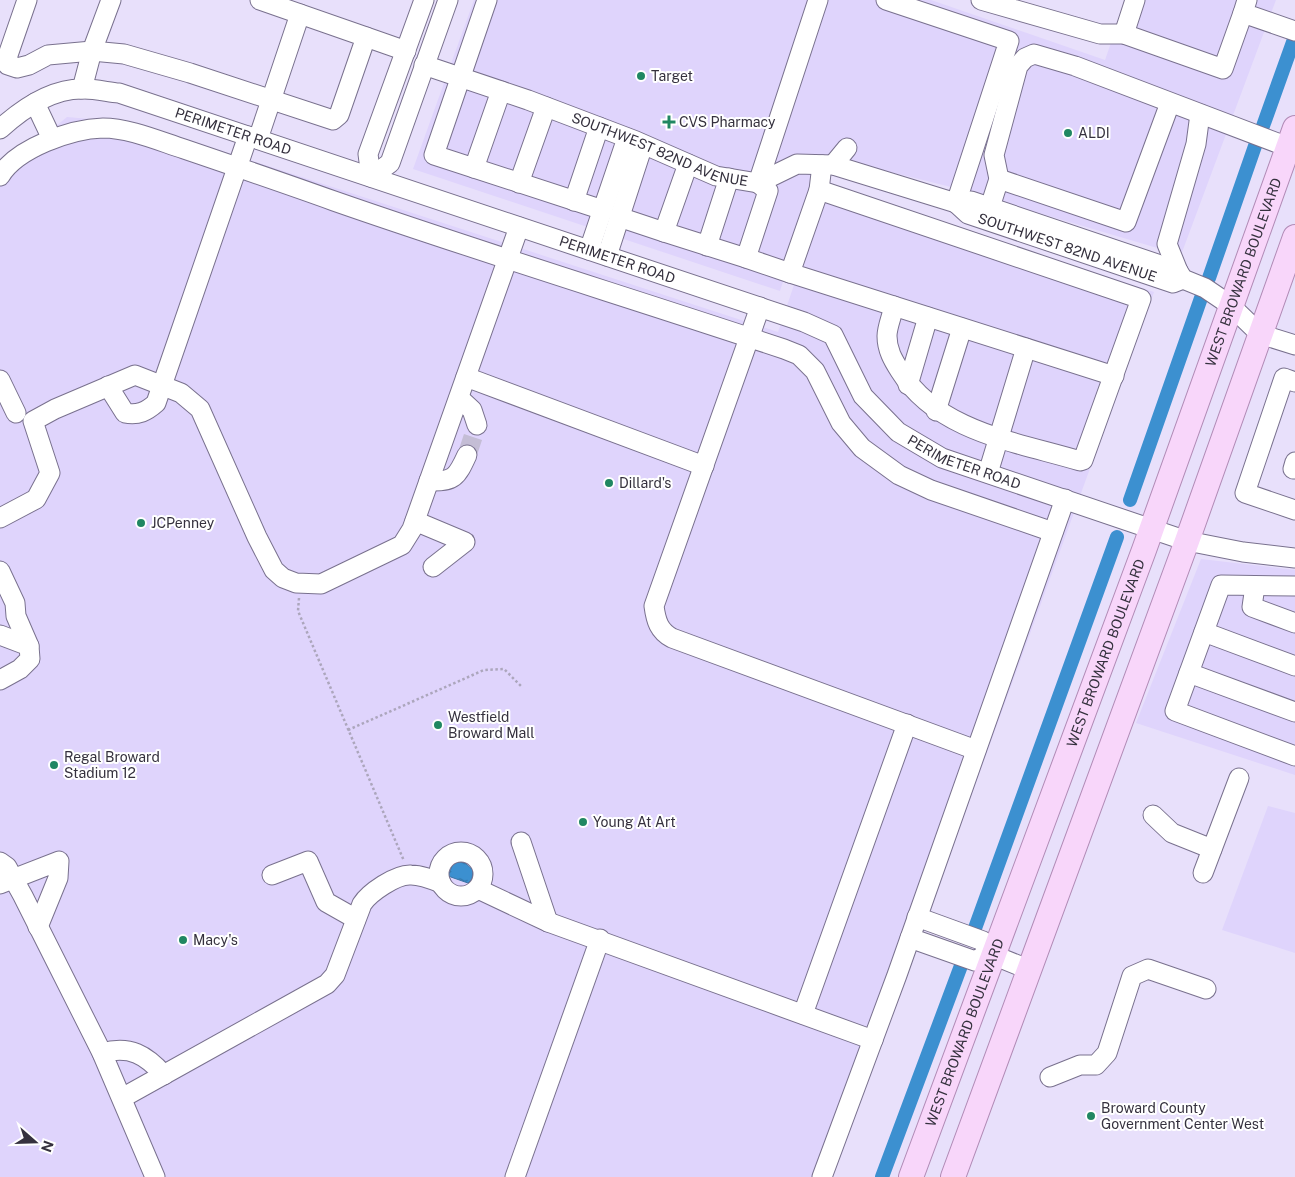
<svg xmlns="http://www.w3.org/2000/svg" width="1295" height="1177" font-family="'Public Sans',sans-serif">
  <defs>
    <pattern id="water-ripples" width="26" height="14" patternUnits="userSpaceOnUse" patternTransform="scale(1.25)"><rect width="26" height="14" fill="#3c90d0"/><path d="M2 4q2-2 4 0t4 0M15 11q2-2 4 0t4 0" fill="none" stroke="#3376aa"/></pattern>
  </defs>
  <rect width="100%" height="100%" fill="#e8e0fb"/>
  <path fill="#dfd4fc" d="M474,0H931L1105,60L1126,0H1276L1181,255L951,187L823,155L780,291L413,169Z
    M67,117L136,123L778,332L828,185L1154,292L833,1177H0V172Z
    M1201,559L1295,570V775L1136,723Z
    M1268,806L1295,813V953L1222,930Z"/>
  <path fill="url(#water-ripples)" stroke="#3a74a4" d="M459,862L465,863L473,870L472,879L468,883L448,876L453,864Z"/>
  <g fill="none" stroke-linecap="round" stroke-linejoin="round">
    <path stroke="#3c90d0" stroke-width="14" d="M1263,126L1293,42
      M1209,278L1255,146
      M1130,500L1201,298
      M974,931L1117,537
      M882,1177L962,963"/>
    <path stroke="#c4bdd5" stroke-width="19" stroke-dasharray="19 9" stroke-linecap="butt" d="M467,455L477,425"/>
    <g stroke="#79718e" stroke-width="21">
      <g id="minor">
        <path d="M27,0L8,55V65L17,68L29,65L48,55L92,51L124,54L190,73L333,120L339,115L366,37L260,0"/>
        <path d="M487,0L434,155L603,210"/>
        <path d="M886,0L1009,41L956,203"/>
        <path d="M981,0L1100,34H1124L1223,69L1243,13"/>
        <path d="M1247,0L1243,13L1295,31"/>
        <path d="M1124,34L1135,0"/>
        <path d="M366,37L406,51"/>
        <path id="s1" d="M424,65L528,100L636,141L716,176L758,183L797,164L833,165L956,203L971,201L1178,271L1183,279L1205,288L1230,305L1260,334L1295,345"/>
        <path d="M82,89L92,51L111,0"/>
        <path d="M35,103L52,139"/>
        <path id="s2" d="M0,129C23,108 52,88 84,89C96,89 108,92 119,93L804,322L833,335L863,396L898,432L942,458L1187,541L1243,552L1295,558"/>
        <path d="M258,139L300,14"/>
        <path d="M688,164L664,232L746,258"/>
        <path d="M822,165L819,190L1141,299L1083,460L1080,461C1017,442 938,432 900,371C893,360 887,350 887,336C887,327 892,316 894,306"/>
        <path d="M833,165L847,148"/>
        <path d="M474,168L501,91"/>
        <path d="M0,176C17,148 71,129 103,128C129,128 159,141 184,149C234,166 284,183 334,201C483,253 634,299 784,349L799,355L815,371L841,423L862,448L899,475L931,490L1053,532"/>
        <path d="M371,177L390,163L448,0"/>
        <path d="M371,177L368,154L424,0"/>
        <path d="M999,179L1126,222L1170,103"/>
        <path d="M519,183L546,107"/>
        <path d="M819,190L790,273L1114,376"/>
        <path d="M574,201L599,127"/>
        <path id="s3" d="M956,203L968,214L1173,283L1183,279"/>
        <path d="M990,207L999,179L994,155L1018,66L1025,58L1034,54L1075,66L1288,147"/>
        <path d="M619,217L664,232"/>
        <path d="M707,246L729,178"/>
        <path d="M589,250L627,138"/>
        <path d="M607,256L643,145"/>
        <path d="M1178,271L1167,244L1196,144L1200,114"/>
        <path d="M790,273L746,258L768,191L758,183L818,0"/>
        <path d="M760,307L654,606C656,621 659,631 672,638L976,750"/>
        <path d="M466,377L704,466"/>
        <path d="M0,380L16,413"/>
        <path d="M1295,382L1284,378L1245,493L1295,510"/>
        <path d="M908,385L928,317"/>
        <path d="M108,386L125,413C138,416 147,411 156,403L248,136"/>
        <path d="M459,398L472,410L477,425"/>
        <path d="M936,411L962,328"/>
        <path d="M1295,462L1293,469H1295"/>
        <path d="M988,473L1026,348"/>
        <path d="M429,481C454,482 457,477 467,455"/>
        <path d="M0,518L36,499L50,473L33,421L55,409L135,375L181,393L200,409L257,537L274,570L283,578L296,583L321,584L402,545L412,529L519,227"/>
        <path d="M415,521L465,542L433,567"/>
        <path d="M0,571L15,603L16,616L29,646L30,659L20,669L0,680"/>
        <path d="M1255,586L1252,607L1295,623"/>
        <path d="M1295,586L1221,585L1175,711L1295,756"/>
        <path d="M1204,632L1295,666"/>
        <path d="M0,635L29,646"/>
        <path d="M1189,673L1295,712"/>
        <path d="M1153,815L1172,833L1212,849"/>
        <path d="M521,842L548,922"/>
        <circle cx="461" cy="874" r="22"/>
        <path d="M0,862L7,867L23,896L102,1053L155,1177"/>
        <path d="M1203,873L1239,778"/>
        <path d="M272,875L308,861L326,902L356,919"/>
        <path d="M0,884L59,861L58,878L38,927"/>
        <path d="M478,889L548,922L873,1040"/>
        <path d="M917,917L983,941L988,953L1030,970"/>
        <path d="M910,938L975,961L988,953"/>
        <path d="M803,1014L907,724"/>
        <path d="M102,1053C130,1045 146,1055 164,1075"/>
        <path d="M1050,1077L1080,1065H1096L1107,1053L1132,976L1148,969L1206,989"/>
        <path d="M122,1098L327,984L335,975L362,904C369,893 396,874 411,875C421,875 431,879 441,883"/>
        <path d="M515,1177L600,939"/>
        <path d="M822,1177L897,975L1065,499"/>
      </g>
    </g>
    <g stroke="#b18bb6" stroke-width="26">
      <g id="major">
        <path id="s4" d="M911,1177L1144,550L1295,128"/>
        <path d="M953,1177L1187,541L1295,237"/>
      </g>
    </g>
    <path stroke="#aca6bc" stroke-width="2.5" stroke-dasharray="2.5 2.5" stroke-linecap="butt" d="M299,598L298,611L404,861
      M348,730L484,670L504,669L522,687"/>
    <use href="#minor" stroke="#fff" stroke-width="19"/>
    <use href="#major" stroke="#f8d6fa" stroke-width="24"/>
  </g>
  <g fill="#208762" stroke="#fff" stroke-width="2">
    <circle cx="641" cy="76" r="5"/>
    <path d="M666.5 114.5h5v5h5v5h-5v5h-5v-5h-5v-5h5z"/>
    <circle cx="1068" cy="133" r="5"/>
    <circle cx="609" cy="483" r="5"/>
    <circle cx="141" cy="523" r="5"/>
    <circle cx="438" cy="725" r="5"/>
    <circle cx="54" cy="765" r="5"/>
    <circle cx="583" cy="822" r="5"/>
    <circle cx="183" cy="940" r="5"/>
    <circle cx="1091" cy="1116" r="5"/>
  </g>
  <g text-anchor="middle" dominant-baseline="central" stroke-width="4" stroke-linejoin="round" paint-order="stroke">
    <g font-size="14" fill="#35313e" stroke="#fff" text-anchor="start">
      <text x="651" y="76">Target</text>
      <text x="679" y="122">CVS Pharmacy</text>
      <text x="1078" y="133">ALDI</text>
      <text x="619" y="483">Dillard's</text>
      <text x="151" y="523">JCPenney</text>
      <text x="448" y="717">Westfield<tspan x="448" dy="16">Broward Mall</tspan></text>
      <text x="64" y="757">Regal Broward<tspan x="64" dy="16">Stadium 12</tspan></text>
      <text x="593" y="822">Young At Art</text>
      <text x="193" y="940">Macy's</text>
      <text x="1101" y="1108">Broward County<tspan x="1101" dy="16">Government Center West</tspan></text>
    </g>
    <g font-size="14" fill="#35313e" stroke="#fff">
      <text stroke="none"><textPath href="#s2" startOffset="251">PERIMETER ROAD</textPath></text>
      <text stroke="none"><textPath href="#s1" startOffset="251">SOUTHWEST 82ND AVENUE</textPath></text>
      <text stroke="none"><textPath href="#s3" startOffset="121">SOUTHWEST 82ND AVENUE</textPath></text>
      <text stroke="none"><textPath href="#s2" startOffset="656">PERIMETER ROAD</textPath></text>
      <text stroke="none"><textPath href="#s4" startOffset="964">WEST BROWARD BOULEVARD</textPath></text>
      <text stroke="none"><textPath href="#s2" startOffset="1076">PERIMETER ROAD</textPath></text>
      <text stroke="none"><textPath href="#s4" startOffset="559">WEST BROWARD BOULEVARD</textPath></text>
      <text stroke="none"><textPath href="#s4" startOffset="154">WEST BROWARD BOULEVARD</textPath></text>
    </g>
  </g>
  <g transform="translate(35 1142) rotate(110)" stroke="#ffffff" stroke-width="4" paint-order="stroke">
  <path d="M0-4L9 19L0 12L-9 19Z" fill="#35313e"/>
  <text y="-8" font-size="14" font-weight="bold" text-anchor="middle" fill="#35313e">N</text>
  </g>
</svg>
